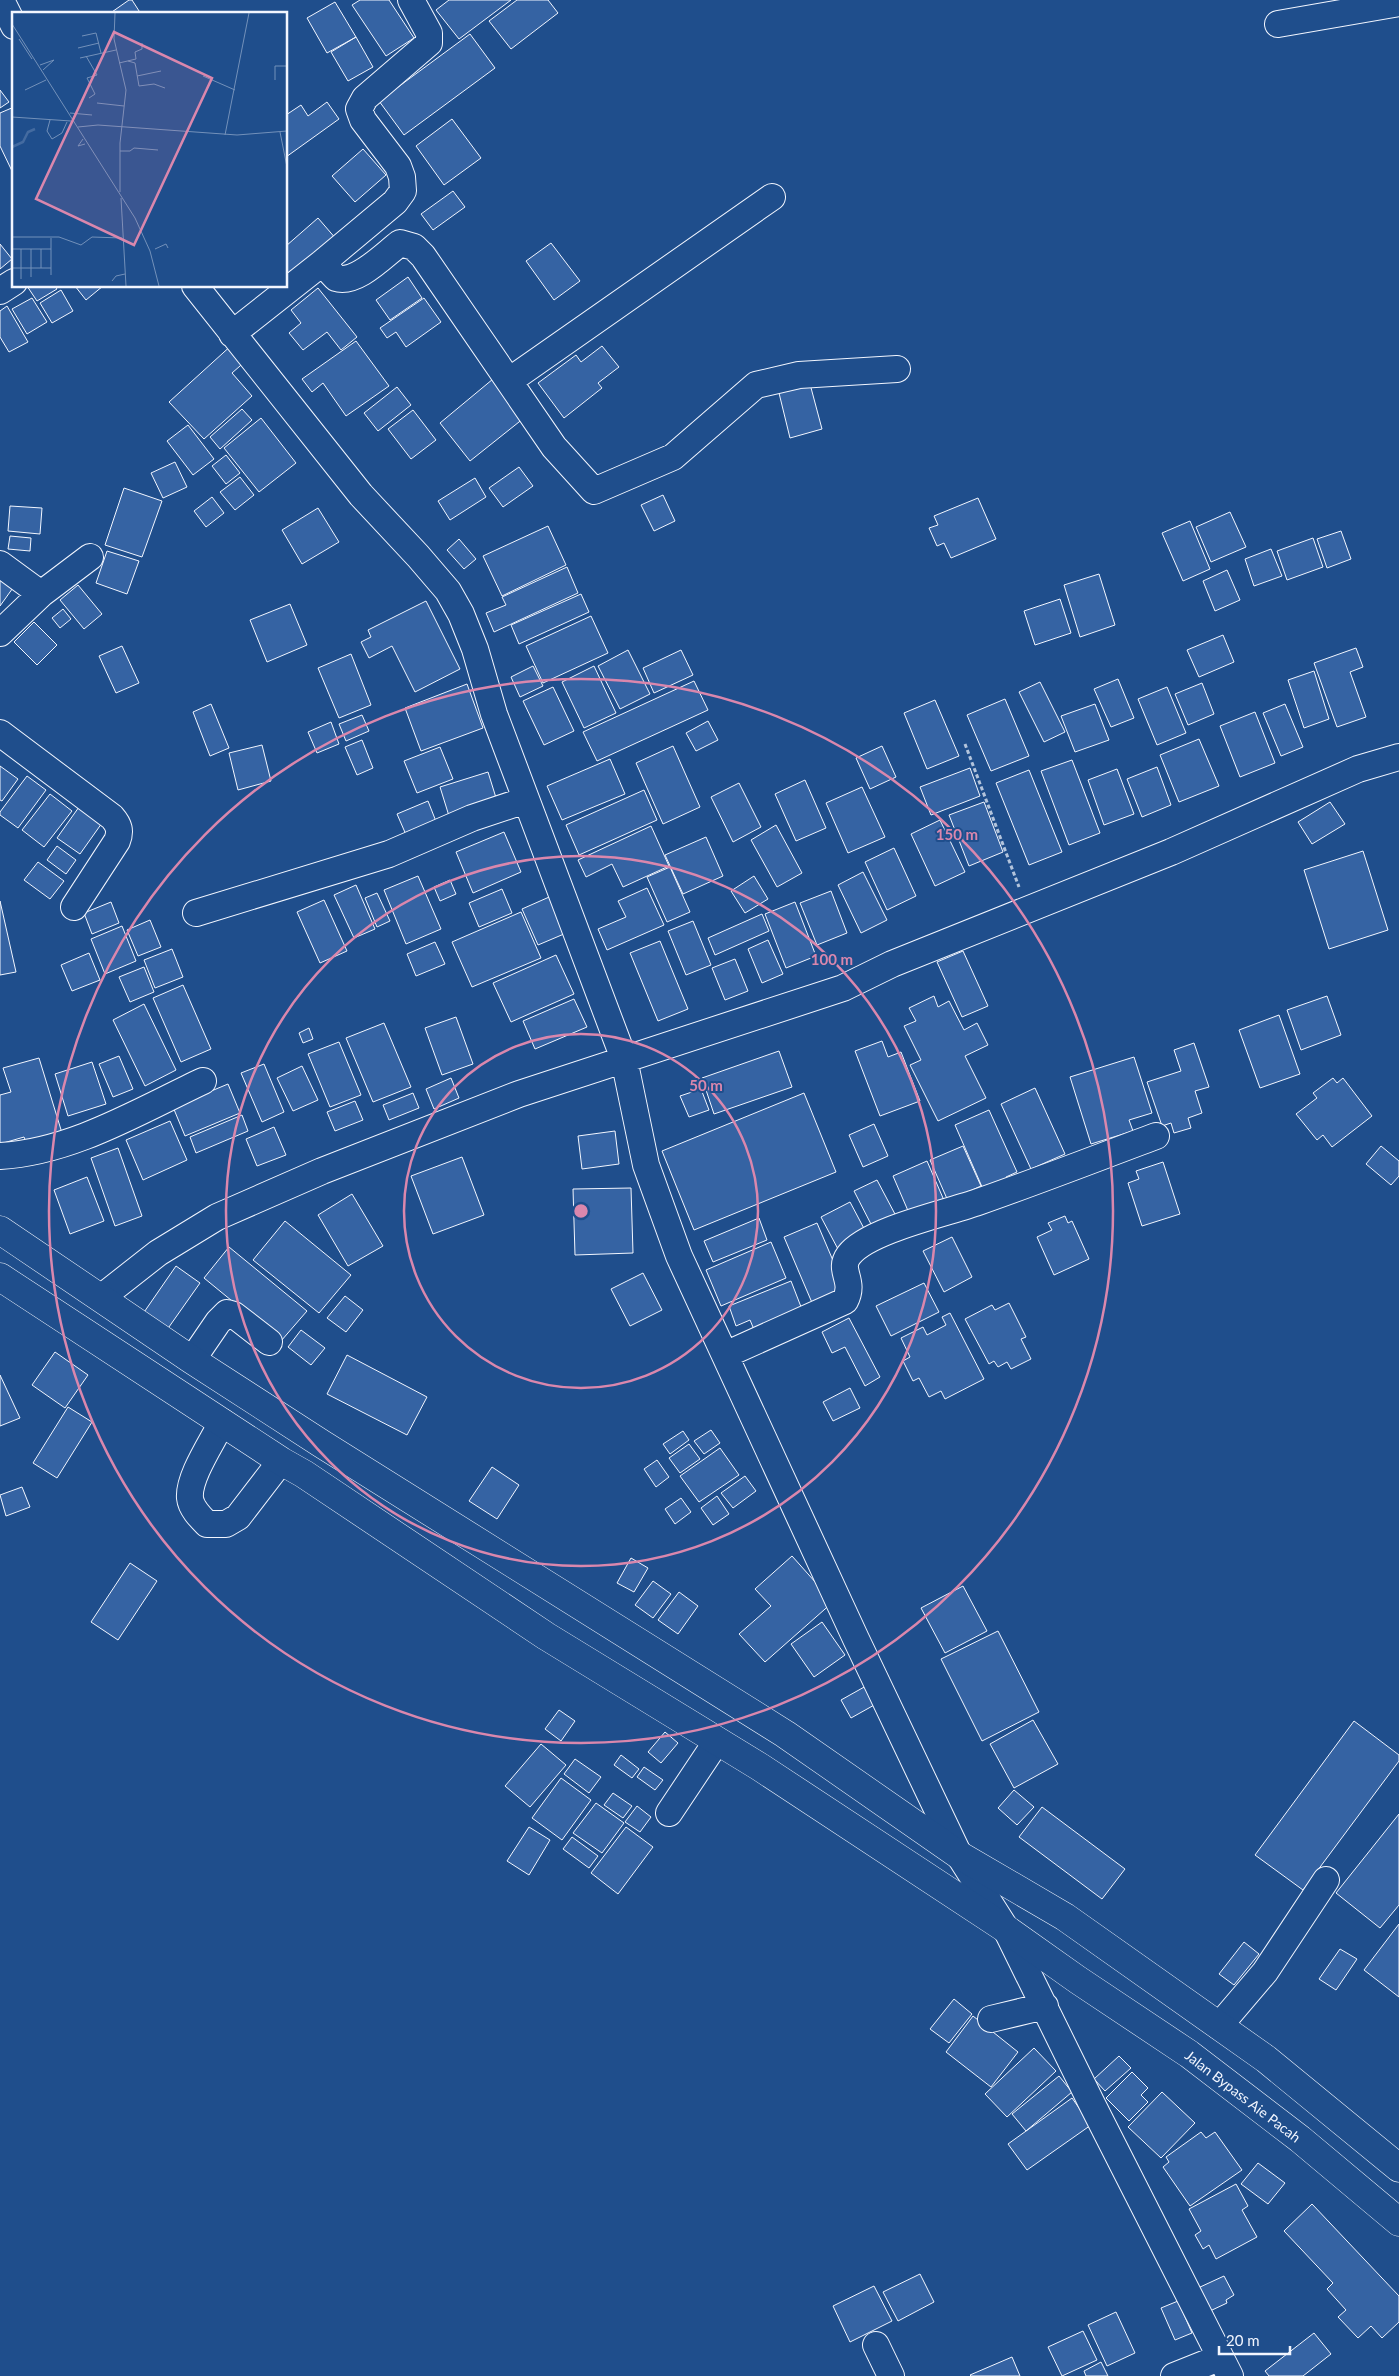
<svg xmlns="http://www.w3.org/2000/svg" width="1399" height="2376" font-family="Lato,sans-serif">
  <rect width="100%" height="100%" fill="#1f4e8c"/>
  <path fill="#3563a3" stroke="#f2f6ff" d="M129,0H132L141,14H109Z
    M360,0H389L414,38L386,56L352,5Z
    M449,0H511L459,39L436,10Z
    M517,0H548L558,13L511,49L489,21Z
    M335,2L356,37L327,53L307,18Z
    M470,34L495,68L404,135L379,101Z
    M356,37L373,67L348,81L331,52Z
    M0,90L9,102L0,108Z
    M327,102L339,119L286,157V115L301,105L308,116Z
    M14,107V170L12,171L0,146V113Z
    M452,119L481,158L444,185L416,146Z
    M363,149L386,175L355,202L332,176Z
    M453,191L465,207L433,230L421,214Z
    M318,218L337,240L286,285V246Z
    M551,243L580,281L554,300L526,261Z
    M0,244L12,259L0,269Z
    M408,277L422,298L390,320L376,300Z
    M27,286H55L57,289L37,301Z
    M75,286H103L86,300Z
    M318,288L357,337L341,350L327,332L303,350L289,333L301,323L291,310Z
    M61,290L73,311L52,323L40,303Z
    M32,298L47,322L27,334L12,309Z
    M424,298L441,322L406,347L396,332L387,338L380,328Z
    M7,306L28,342L9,352L0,337V311Z
    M356,341L389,386L346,416L323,383L312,392L302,379Z
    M234,343L248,359L232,373L252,396L204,439L169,402Z
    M602,346L619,367L598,383L602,388L564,418L538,383L576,355L581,362Z
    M493,379L524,418L470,461L440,423Z
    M810,384L822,429L790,438L779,393Z
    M397,387L411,405L378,431L364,413Z
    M242,409L252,420L220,449L210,437Z
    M413,410L436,440L411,459L388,429Z
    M261,418L296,463L259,492L224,448Z
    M188,425L214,459L193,475L167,441Z
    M226,455L240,473L226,484L212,466Z
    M175,462L187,487L163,498L151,473Z
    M519,467L533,486L503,507L489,488Z
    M240,477L254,495L235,510L220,492Z
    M475,478L486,497L450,520L438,501Z
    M124,488L162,501L142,557L105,545Z
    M663,495L675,521L654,531L641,505Z
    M212,497L224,513L206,527L194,511Z
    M978,498L996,539L951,558L944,543L937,546L929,528L938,525L934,516Z
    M10,506L42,508L40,534L8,531Z
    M318,508L339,542L302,564L282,530Z
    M1230,512L1246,547L1211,562L1196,527Z
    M1190,521L1210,569L1183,581L1162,533Z
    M548,526L566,565L502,596L483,556Z
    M1341,531L1351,559L1327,568L1317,539Z
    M10,536L31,538L30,551L8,549Z
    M1313,538L1323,567L1287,580L1277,551Z
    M459,539L476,559L464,569L447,550Z
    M1271,549L1282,576L1254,586L1245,559Z
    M107,551L139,561L127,594L96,583Z
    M567,567L578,593L494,632L486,613L506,605L502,597Z
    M1227,570L1240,600L1215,611L1203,581Z
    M0,574L15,585L0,606Z
    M1099,574L1115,625L1080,637L1064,585Z
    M78,585L102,614L84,629L60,600Z
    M581,594L589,612L519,644L511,625Z
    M1060,599L1071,633L1035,645L1024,611Z
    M426,601L460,669L415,692L392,646L369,658L361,642L371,637L368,630Z
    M290,604L307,645L267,662L250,620Z
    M63,609L71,619L60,628L52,618Z
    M591,616L608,653L543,683L526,646Z
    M34,622L57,645L37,665L14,642Z
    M1223,635L1234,662L1199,677L1187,650Z
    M122,646L139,683L116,693L99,656Z
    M1356,648L1363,667L1350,672L1366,717L1337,727L1314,663Z
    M628,650L650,694L620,709L598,666Z
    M681,650L693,675L654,693L643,668Z
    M351,654L371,705L339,718L318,668Z
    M533,666L543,686L520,697L511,677Z
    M594,666L616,713L584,728L562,682Z
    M1314,671L1329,719L1304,728L1288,680Z
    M1118,679L1134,718L1111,727L1094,689Z
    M694,681L708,710L597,761L583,732Z
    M1040,682L1065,732L1044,742L1019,692Z
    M1202,683L1214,714L1188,725L1175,694Z
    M467,684L483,728L421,751L405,708Z
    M553,687L574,731L544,745L523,701Z
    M1167,687L1186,733L1157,745L1138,699Z
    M1005,699L1029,756L991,771L967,715Z
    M935,700L959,756L927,769L904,713Z
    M211,704L229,748L210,756L193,712Z
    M1095,704L1109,740L1075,752L1061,716Z
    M1285,704L1303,747L1281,756L1263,713Z
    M1255,712L1275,763L1240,777L1220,726Z
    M362,715L369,731L346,741L339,724Z
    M708,721L718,740L696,751L686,733Z
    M331,722L339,744L317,753L308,732Z
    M1199,739L1219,786L1179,802L1160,755Z
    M362,740L373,768L357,775L345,747Z
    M262,745L271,781L238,790L229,753Z
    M673,746L700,807L663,824L636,763Z
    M882,746L896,777L870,789L856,758Z
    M440,747L453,779L417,793L404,761Z
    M610,759L625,794L562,820L547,786Z
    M1072,760L1100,833L1069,845L1041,771Z
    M0,766L18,779L2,801L0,800Z
    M1157,767L1171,805L1142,817L1127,779Z
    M970,768L980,796L931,815L920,787Z
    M1117,769L1134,814L1104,825L1088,780Z
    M1029,770L1062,852L1029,865L996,783Z
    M488,772L497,801L449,816L440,787Z
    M27,776L46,790L18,828L0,815V812Z
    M805,780L826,828L796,841L775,794Z
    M739,783L761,827L733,842L711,797Z
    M862,787L885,837L848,853L826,803Z
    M644,790L657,820L579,855L566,825Z
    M50,794L72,811L44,847L22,830Z
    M428,801L437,824L407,837L397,814Z
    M984,802L1003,852L969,866L949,815Z
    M1330,802L1345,824L1312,844L1298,822Z
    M79,807L102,823L80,854L57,838Z
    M940,820L965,872L935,886L911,834Z
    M776,825L802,873L777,887L751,840Z
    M651,826L669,866L623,887L612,864L586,877L578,860Z
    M504,832L521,872L473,893L456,852Z
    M706,837L723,876L683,894L665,855Z
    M57,846L76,860L66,874L47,860Z
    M894,848L916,896L887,910L865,862Z
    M1363,851L1388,930L1329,949L1304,870Z
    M38,862L64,881L50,899L24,880Z
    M670,867L690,912L667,922L647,877Z
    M863,872L887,920L861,933L838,885Z
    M418,876L441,929L406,944L384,890Z
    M754,876L768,899L745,913L731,891Z
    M450,880L456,894L440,901L434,887Z
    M356,885L375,929L354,938L334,895Z
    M647,888L664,925L607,950L598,929L626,917L618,901Z
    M502,889L512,913L479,927L469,903Z
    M831,891L847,933L817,945L800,903Z
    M377,893L390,921L377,927L365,898Z
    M556,894L571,931L538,945L522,909Z
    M324,900L347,951L320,963L297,912Z
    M0,901L16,972L0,975Z
    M111,902L119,923L92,934L84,913Z
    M795,902L816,956L786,968L765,914Z
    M521,912L541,958L472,987L452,942Z
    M762,914L769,931L715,955L708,938Z
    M150,920L161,947L138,956L127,930Z
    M693,921L711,965L686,975L668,931Z
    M122,926L136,961L105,974L91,939Z
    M768,940L783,974L762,983L748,949Z
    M660,941L688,1009L658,1021L630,953Z
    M435,942L445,964L416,976L407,954Z
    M172,949L183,977L155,988L144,960Z
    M963,951L988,1006L962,1017L937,962Z
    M89,953L100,980L72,991L61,965Z
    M556,955L574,994L511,1022L493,983Z
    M735,959L748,991L725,1000L712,968Z
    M144,967L154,992L130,1002L119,977Z
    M183,985L211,1049L181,1062L153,998Z
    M934,996L938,1007L949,1001L964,1030L977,1023L988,1045L965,1056L986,1098L938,1121L910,1065L921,1060L904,1026L916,1021L909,1008Z
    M1327,996L1341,1035L1301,1050L1287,1010Z
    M574,999L587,1027L535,1049L523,1021Z
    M144,1004L176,1070L145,1086L113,1020Z
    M1279,1015L1300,1074L1260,1088L1239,1030Z
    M456,1017L473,1064L442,1075L425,1028Z
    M384,1023L411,1087L373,1102L346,1038Z
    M309,1028L313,1039L303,1043L299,1033Z
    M882,1041L888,1057L901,1052L920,1101L880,1116L855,1051Z
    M339,1042L361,1095L330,1107L308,1054Z
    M1194,1043L1209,1087L1195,1091L1202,1113L1188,1118L1191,1128L1174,1133L1171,1123L1162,1126L1147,1082L1181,1071L1174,1050Z
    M779,1051L792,1087L714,1114L702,1078Z
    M119,1056L133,1089L113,1097L99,1064Z
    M1134,1057L1152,1113L1129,1120L1133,1131L1091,1144L1070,1077Z
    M39,1058L62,1133L27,1144L24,1137L0,1144V1095L11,1092L3,1068Z
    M92,1062L106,1104L68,1116L55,1074Z
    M264,1064L284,1112L262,1122L241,1073Z
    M302,1066L318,1100L293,1111L277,1078Z
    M451,1078L459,1098L434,1109L426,1089Z
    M1333,1078L1337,1083L1343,1078L1372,1116L1332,1147L1323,1135L1317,1140L1296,1114L1317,1098L1313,1093Z
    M228,1084L240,1113L185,1136L173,1107Z
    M1035,1088L1065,1154L1031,1169L1001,1104Z
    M701,1089L709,1110L689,1117L680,1096Z
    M413,1093L419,1108L389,1120L383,1105Z
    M804,1093L836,1172L694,1230L662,1151Z
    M355,1101L363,1120L335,1131L327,1112Z
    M989,1110L1017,1172L1006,1177L1010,1185L986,1196L955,1125Z
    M242,1115L248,1131L196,1153L190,1137Z
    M170,1121L187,1160L143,1180L126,1140Z
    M874,1124L888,1156L863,1167L849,1135Z
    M274,1127L286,1155L257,1166L246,1139Z
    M615,1131L619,1164L582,1169L578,1136Z
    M963,1146L981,1186L948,1201L930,1160Z
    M1381,1146L1399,1161V1176L1391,1185L1366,1164Z
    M118,1148L142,1216L115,1226L91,1158Z
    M462,1157L484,1215L433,1234L411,1176Z
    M927,1161L946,1205L912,1220L893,1176Z
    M1163,1162L1180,1214L1142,1226L1128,1183L1139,1179L1136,1171Z
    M87,1177L104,1221L70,1234L54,1190Z
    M877,1180L896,1216L873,1228L854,1191Z
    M631,1188L633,1253L575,1255L573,1189Z
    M352,1194L383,1246L348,1266L318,1215Z
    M850,1202L868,1236L839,1251L821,1217Z
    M1065,1216L1068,1223L1072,1221L1089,1259L1054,1275L1037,1237L1052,1230L1048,1223Z
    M759,1218L767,1240L713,1262L704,1241Z
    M285,1221L351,1275L319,1313L253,1260Z
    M817,1223L846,1291L813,1305L784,1237Z
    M952,1237L972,1277L944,1292L923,1251Z
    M771,1242L786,1278L721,1306L706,1270Z
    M229,1247L307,1311L281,1341L204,1278Z
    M176,1266L200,1283L164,1334L140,1318Z
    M643,1273L662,1310L630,1326L611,1289Z
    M791,1281L803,1312L758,1339L750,1320L736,1326L729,1306Z
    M924,1283L939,1312L891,1336L876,1306Z
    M345,1296L363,1310L346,1332L327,1318Z
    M1009,1303L1026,1337L1021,1339L1031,1359L1011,1369L1007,1362L998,1367L994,1361L989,1364L965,1319L992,1305L995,1310Z
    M950,1313L984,1379L945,1399L941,1391L929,1397L919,1378L913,1381L903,1361L910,1357L901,1338L923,1327L927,1335L946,1325L942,1317Z
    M849,1318L880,1377L865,1386L845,1347L832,1353L822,1332Z
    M301,1330L325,1348L311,1365L288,1347Z
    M55,1352L88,1375L65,1408L32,1385Z
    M347,1355L427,1397L407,1435L327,1394Z
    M0,1375L20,1418L0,1426Z
    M850,1388L860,1408L833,1421L823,1402Z
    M68,1407L92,1422L57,1478L33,1463Z
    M711,1430L720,1443L704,1454L694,1441Z
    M683,1431L689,1440L670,1454L663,1444Z
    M689,1444L700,1459L680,1473L669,1458Z
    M720,1448L739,1475L699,1502L680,1476Z
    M657,1460L669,1477L656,1487L644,1469Z
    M492,1467L519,1485L497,1519L469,1501Z
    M745,1476L756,1491L733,1508L721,1493Z
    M22,1487L30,1507L6,1516L0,1495Z
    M717,1496L729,1514L713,1525L701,1508Z
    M681,1498L691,1512L675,1524L665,1509Z
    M792,1556L833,1602L765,1662L739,1634L771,1606L755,1589Z
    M631,1558L648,1568L634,1592L617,1583Z
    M130,1563L157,1581L118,1640L91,1622Z
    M653,1581L671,1594L653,1618L635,1605Z
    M963,1586L987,1631L945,1653L921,1608Z
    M679,1592L698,1606L678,1634L658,1620Z
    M822,1622L845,1655L814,1677L791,1644Z
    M998,1631L1039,1712L982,1741L941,1659Z
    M866,1686L876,1704L851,1718L841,1700Z
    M559,1710L575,1721L561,1741L545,1729Z
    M1033,1720L1058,1764L1014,1788L990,1744Z
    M1354,1721L1399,1755V1761L1303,1890L1255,1855Z
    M665,1732L678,1743L661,1763L648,1752Z
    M541,1744L566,1765L530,1807L505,1786Z
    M621,1755L639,1769L632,1778L614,1765Z
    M575,1759L601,1777L589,1793L564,1774Z
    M644,1767L663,1780L655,1790L637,1777Z
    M561,1778L591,1800L562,1840L532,1818Z
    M1014,1790L1034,1807L1017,1825L998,1808Z
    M613,1793L632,1806L623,1818L604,1805Z
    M596,1803L624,1823L602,1853L573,1833Z
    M637,1806L651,1817L640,1832L625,1822Z
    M1042,1807L1125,1869L1102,1899L1019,1837Z
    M1399,1814V1905L1380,1928L1336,1893Z
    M529,1827L550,1840L529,1875L507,1861Z
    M626,1827L653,1847L618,1894L591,1873Z
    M572,1837L598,1856L589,1868L563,1849Z
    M1399,1924V1997L1364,1970Z
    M1244,1942L1259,1954L1234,1985L1219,1974Z
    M1340,1949L1357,1959L1336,1990L1319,1979Z
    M954,1999L972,2014L949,2043L930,2029Z
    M973,2016L1018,2052L991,2087L946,2052Z
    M1034,2048L1056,2071L1007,2117L985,2094Z
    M1119,2056L1131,2068L1105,2091L1094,2079Z
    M1132,2072L1148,2088L1141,2095L1148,2102L1129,2121L1106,2098Z
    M1059,2076L1072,2092L1026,2131L1012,2114Z
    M1162,2092L1195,2123L1161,2158L1128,2127Z
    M1072,2098L1091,2125L1027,2170L1008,2144Z
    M1201,2132L1206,2138L1215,2132L1242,2170L1190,2206L1163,2167L1169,2162L1166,2157Z
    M1258,2163L1285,2183L1268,2204L1241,2184Z
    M1236,2184L1248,2206L1242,2210L1257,2237L1216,2259L1209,2245L1203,2249L1195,2235L1201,2231L1189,2209Z
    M1312,2204L1399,2296V2322L1382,2338L1371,2326L1358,2338L1338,2317L1346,2310L1327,2289L1333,2283L1284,2231Z
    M920,2274L934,2302L898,2321L883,2292Z
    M1224,2276L1234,2295L1226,2300L1227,2303L1210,2311L1198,2288Z
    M874,2286L892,2321L850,2342L833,2306Z
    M1178,2301L1192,2333L1175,2340L1161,2308Z
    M1116,2312L1135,2353L1107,2366L1088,2325Z
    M1083,2331L1097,2360L1062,2376L1048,2347Z
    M1314,2333L1331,2354L1303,2376H1269L1265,2371Z
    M1012,2357L1020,2376H971L970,2375Z
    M1101,2362L1108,2376H1086L1084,2371Z"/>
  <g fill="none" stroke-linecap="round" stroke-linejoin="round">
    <g stroke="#f2f6ff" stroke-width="28">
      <path id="minor" d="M1,0L14,26
        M1278,24L1399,3
        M322,263L336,278C356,285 384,255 400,243L414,247L423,256L554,447L594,491L673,457L756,385L799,375L897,369
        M195,286L361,495L418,556L448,591L461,614L475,649L494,714L624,1059L646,1165L679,1256L856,1639L959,1855L1006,1929L1091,2102L1230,2376
        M0,291L14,282
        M232,334L322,263L395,202L403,191L402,177L398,166L363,120L359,109L365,98L429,43V33L411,0
        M509,381L772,197
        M0,564L41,594L0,633
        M41,594L90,557
        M0,733L112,817C119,825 121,831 117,841L74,907
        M196,913L389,854L472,818L526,800
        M0,1156C72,1152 139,1111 203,1081
        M102,1297L158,1253L217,1217L322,1171L519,1094L843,988L892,964L1171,852L1358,769L1399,757
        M725,1355L845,1301C856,1280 837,1271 849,1255C868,1230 947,1213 978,1202C1038,1181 1097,1158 1156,1136
        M192,1360L218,1322L227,1313L234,1315L269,1342
        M222,1422C213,1441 188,1477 190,1498C191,1508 200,1517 207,1524H226L238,1517L281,1461
        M669,1813L717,1741
        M991,2019L1045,2006
        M1219,2026L1265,1972L1326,1880
        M876,2345L891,2376
        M1174,2376L1219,2358"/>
    </g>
    <g stroke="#f2f6ff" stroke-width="29">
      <g id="highway">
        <path d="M0,1230L192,1360L322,1444L785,1734L959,1855L1065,1917L1266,2059L1399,2168"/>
        <path id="s1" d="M0,1277L281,1461L304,1474L546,1636L760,1767L1006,1929L1078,1980L1189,2054L1300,2139L1399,2222"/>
      </g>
    </g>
    <path stroke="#b3c4dc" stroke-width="3" stroke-dasharray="4 2.5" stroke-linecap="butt" d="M965,744L1019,887"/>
    <use href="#minor" stroke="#1f4e8c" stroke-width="26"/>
    <use href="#highway" stroke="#1f4e8c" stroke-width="28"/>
  </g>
  <g fill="none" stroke="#da87ad" stroke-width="2.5">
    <circle cx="581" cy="1211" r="177"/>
    <circle cx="581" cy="1211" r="355"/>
    <circle cx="581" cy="1211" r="532"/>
  </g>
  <g text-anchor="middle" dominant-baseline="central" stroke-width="4" stroke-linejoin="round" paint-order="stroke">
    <g font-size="14" fill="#f2f6ff" stroke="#1f4e8c">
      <text stroke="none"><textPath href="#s1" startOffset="1489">Jalan Bypass Aie Pacah</textPath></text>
    </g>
  </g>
  <g transform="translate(12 12)">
    <rect width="275" height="275" fill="#1f4e8c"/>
    <path fill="none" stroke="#446ba0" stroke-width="2.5" d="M0,135L11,130L16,120L23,117"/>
    <path fill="none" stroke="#7391ba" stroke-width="1" d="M103,1L102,27L114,78L108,131V180M0,12L123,206L138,239L147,274M70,24L84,21L89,41M7,27L20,47M66,36L87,31M74,44L85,63L75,66L83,82L77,86M68,46L104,38M116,49L123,51L127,74L142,72L153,76M107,51L124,47L123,40L130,37V31M28,53L42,48L31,58M125,64L149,59M191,64L223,78M263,68V54H275M13,78L34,68M85,91L112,94M58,101L80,103M0,105L59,109M38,108L35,119L40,127L50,121L55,110M66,115L86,113L225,123L275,119M268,120L275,155M213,123L237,1M71,127L66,134L73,132M108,139H118L122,136L146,138M109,186L114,274M0,225H47L69,233L80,225L110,226M0,237H39M19,237V265M29,237V256M143,237L154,232L156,236M0,256H39M39,263V226M9,267V237M100,269L104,264L113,262"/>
    <path fill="#da87ad" fill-opacity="0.15" stroke="#da87ad" stroke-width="2.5" d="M102,20L200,66L122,233L24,187Z"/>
    <rect width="275" height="275" fill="none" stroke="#f2f6ff" stroke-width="2.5"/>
  </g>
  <circle cx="581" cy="1211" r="8" fill="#da87ad" stroke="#1f4e8c" stroke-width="2.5"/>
  <g font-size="15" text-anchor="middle" font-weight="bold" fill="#da87ad" stroke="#1f4e8c" stroke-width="4" stroke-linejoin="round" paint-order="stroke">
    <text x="957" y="840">150 m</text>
    <text x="832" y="965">100 m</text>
    <text x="706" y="1091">50 m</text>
  </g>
  <path d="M1219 2346v8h71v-8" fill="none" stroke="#f2f6ff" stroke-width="2.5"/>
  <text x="1226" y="2346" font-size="15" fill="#f2f6ff" stroke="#1f4e8c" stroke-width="4" paint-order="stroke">20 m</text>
</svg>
